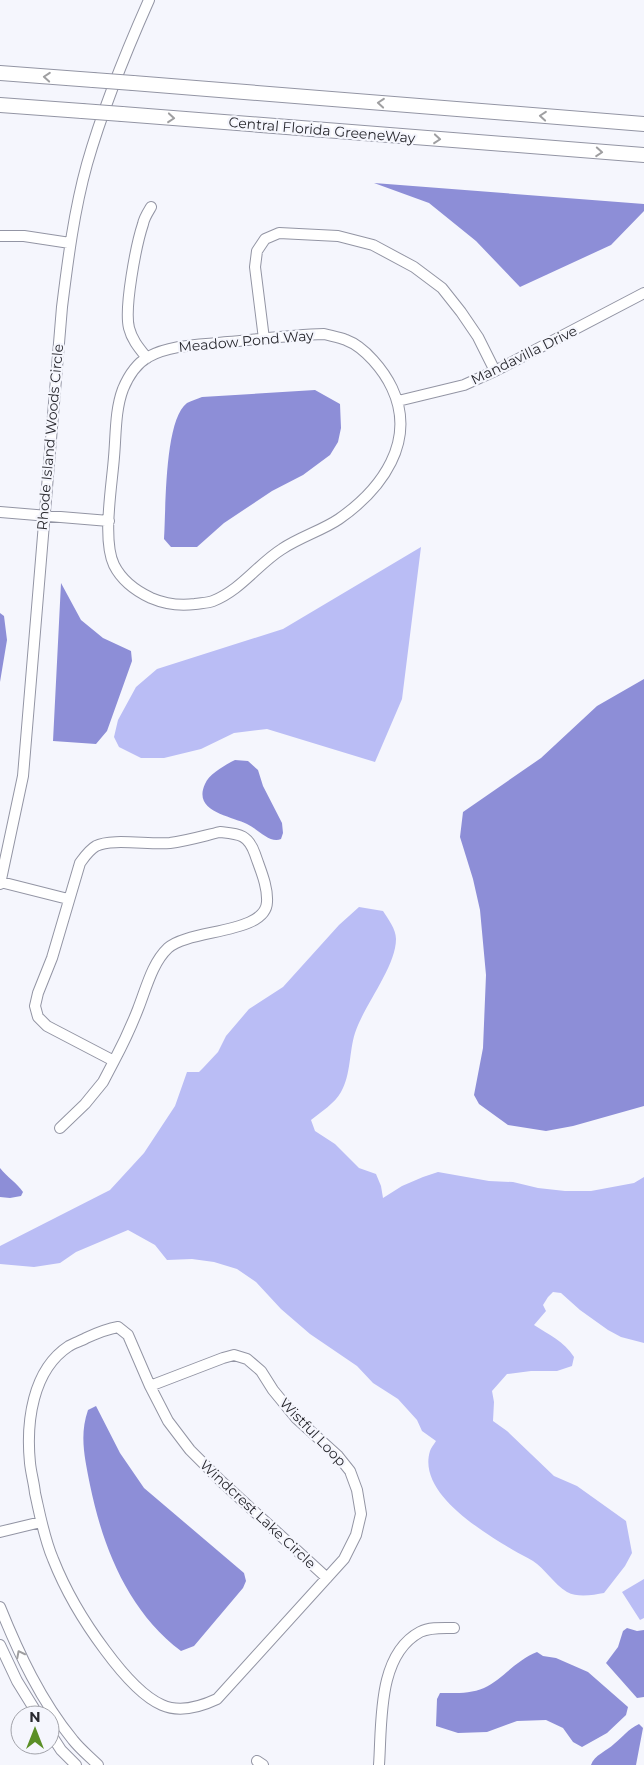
<svg xmlns="http://www.w3.org/2000/svg" width="644" height="1765" font-family="Montserrat,sans-serif">
  <rect width="100%" height="100%" fill="#f5f6fd"/>
  <path fill="#babdf5" d="M421,547L402,699L375,762L267,729L234,733L201,749L164,758H141L119,747L114,737L118,720L136,687L157,669L283,629Z
    M359,907L383,911C388,919 396,929 396,939C396,967 364,1005 355,1033C349,1052 351,1075 341,1092C335,1103 321,1112 311,1120L315,1131L335,1144L359,1168L376,1174L381,1186L383,1198L402,1186L423,1177L438,1172L489,1181L513,1182L538,1188L565,1191H591L634,1183L644,1177V1343L621,1337L608,1330L580,1310L561,1293L553,1292L548,1297L543,1305L546,1311L534,1325C549,1335 564,1341 574,1357L572,1366L557,1371H531L507,1374L492,1391L494,1402L493,1421L507,1431L554,1476L577,1486L626,1521L632,1553L625,1566L604,1593C593,1595 578,1598 567,1592C554,1584 545,1569 533,1561C527,1557 519,1554 513,1550C483,1532 417,1493 430,1451C431,1448 434,1444 436,1441L422,1431L417,1420L398,1399L373,1383L357,1366L310,1334L281,1309L256,1282L237,1269L214,1262L192,1259L167,1260L155,1245L128,1230L76,1252L60,1263L34,1267L0,1264V1246L110,1190L144,1153L175,1106L187,1072H199L203,1068L218,1052L226,1036L249,1009L283,987L339,925Z
    M644,1579V1618L640,1620L622,1592Z"/>
  <path fill="#8d8ed7" d="M374,183L644,204V211L611,245L520,287L476,241L429,203Z
    M315,390L340,404L341,428L338,442L330,455L303,475L272,491L224,523L197,547H171L164,539C166,510 164,420 187,403C191,401 197,399 202,397Z
    M61,583L81,620L103,638L131,651L132,661L107,731L96,744L53,741Z
    M0,613L4,616L7,640L0,682Z
    M644,679V1106L573,1126L546,1131L508,1125L479,1104L474,1095L483,1048L486,975L480,910L473,879L460,837L463,812L541,758L597,706Z
    M235,760L248,761L258,770L263,786L282,823L283,833L281,839C270,844 258,829 247,824C232,816 192,812 205,784C209,774 225,765 235,760Z
    M0,1168C7,1177 17,1183 23,1192L21,1196L10,1198L0,1197Z
    M96,1406L120,1453L144,1488L244,1573L246,1581L243,1588L194,1646L181,1651C128,1611 103,1548 90,1485C85,1459 79,1436 88,1410Z
    M627,1628L637,1631L644,1630V1697L637,1698L606,1663L618,1647L623,1631Z
    M537,1652L543,1656L556,1658L588,1672L628,1707L626,1715L607,1733L582,1747L573,1742L563,1728L546,1720L517,1721L487,1732L458,1733L436,1726L437,1699L440,1693C455,1693 470,1694 484,1688C503,1679 516,1660 537,1652Z
    M639,1724L643,1728L636,1765H591C594,1755 607,1751 614,1744C624,1736 627,1730 639,1724Z"/>
  <g fill="none" stroke-linecap="round" stroke-linejoin="round">
    <g stroke="#9395a4" stroke-width="12">
      <path id="minor" d="M0,236H24L70,243
        M324,334C331,336 339,337 346,340C365,347 384,371 392,388C417,441 382,489 339,519C323,530 300,537 282,549C258,564 241,590 213,601C208,603 201,603 195,604C180,606 165,604 151,598C136,591 122,581 114,565C102,540 112,485 114,457C116,435 115,410 123,389C128,377 136,364 148,357C172,344 202,345 228,342C260,339 292,335 324,334Z
        M264,339L255,267L257,251L265,239L279,233L338,236L373,245L414,267L442,288L461,312L478,337L495,371
        M147,358C139,348 132,340 129,328C124,308 136,245 143,224C144,218 148,212 151,207
        M398,401L464,385L495,371L644,293
        M0,512L109,521
        M220,832C239,834 248,834 255,854C260,869 268,886 267,902C266,934 189,929 168,948C152,963 146,989 138,1009C131,1027 123,1044 114,1061L47,1026L38,1017L35,1006L38,993L52,958L80,863C85,856 89,850 96,846C111,838 150,845 170,843C186,841 203,836 220,832Z
        M1,882L68,899
        M0,884L23,776L62,307C68,259 74,211 87,164C103,108 125,54 149,0
        M60,1128L85,1104L103,1082L114,1061
        M150,1386L223,1358L234,1355L247,1359L261,1371L273,1390L296,1418L338,1456L350,1471L357,1490L361,1514L356,1535L344,1559L217,1699C200,1707 180,1713 162,1705C141,1696 119,1669 105,1650C84,1622 66,1592 53,1559C44,1538 40,1515 35,1493C34,1483 31,1473 30,1463C26,1423 32,1370 69,1346C74,1343 81,1341 86,1338C97,1333 106,1329 118,1327L128,1335L150,1386L168,1421L190,1450L222,1482L327,1578
        M0,1532L41,1522
        M0,1607C19,1654 41,1701 73,1740C80,1749 90,1757 98,1765
        M0,1645L17,1681L38,1715
        M50,1733L61,1750L76,1765
        M257,1761L263,1765
        M379,1765C382,1723 377,1655 420,1632C430,1627 443,1628 454,1628"/>
    </g>
    <g stroke="#9395a4" stroke-width="16">
      <path id="highway" d="M0,73L93,80
        M133,83L644,124
        M0,105L82,111
        M122,114L644,155"/>
    </g>
    <use href="#minor" stroke="#fff" stroke-width="10"/>
    <use href="#highway" stroke="#fff" stroke-width="14"/>
    <g stroke="#9395a4" stroke-width="16" stroke-linecap="butt">
      <path id="highway-bridge" d="M93,80L133,83
        M82,111L122,114"/>
    </g>
    <use href="#highway-bridge" stroke="#fff" stroke-width="14"/>
  </g>
  <defs><path id="oneway-chevron" d="M-2-3.5L2.5 0L-2 3.5" fill="none" stroke-width="1.6" stroke-linecap="round" stroke-linejoin="round" transform="scale(1.25)"/></defs>
  <g stroke="#9f9fa1">
    <use href="#oneway-chevron" transform="translate(47 77) rotate(-176)"/>
    <use href="#oneway-chevron" transform="translate(381 103) rotate(-175)"/>
    <use href="#oneway-chevron" transform="translate(543 116) rotate(-175)"/>
    <use href="#oneway-chevron" transform="translate(171 118) rotate(5)"/>
    <use href="#oneway-chevron" transform="translate(437 139) rotate(5)"/>
    <use href="#oneway-chevron" transform="translate(599 152) rotate(4)"/>
    <use href="#oneway-chevron" transform="translate(20 1654) rotate(-117)"/>
  </g>
  <g text-anchor="middle" dominant-baseline="central" stroke-width="4.5" stroke-linejoin="round" paint-order="stroke">
    <g font-size="14" fill="#29292f" stroke="#f5f6fd">
      <text transform="translate(322 130) rotate(5)">Central Florida GreeneWay</text>
      <text transform="translate(246 341) rotate(-5)">Meadow Pond Way</text>
      <text transform="translate(524 355) rotate(-26)">Mandavilla Drive</text>
      <text transform="translate(50 437) rotate(-85)">Rhode Island Woods Circle</text>
      <text transform="translate(313 1432) rotate(46)">Wistful Loop</text>
      <text transform="translate(258 1514) rotate(43)">Windcrest Lake Circle</text>
    </g>
  </g>
  <g transform="translate(35 1730)"><circle r="24" fill="#f5f6fd" stroke="#a3a4ab"/>
  <path d="M0-4L9 19L0 12L-9 19Z" fill="#5b8f27"/>
  <text y="-8" font-size="14" font-weight="bold" text-anchor="middle" fill="#29292f">N</text>
  </g>
</svg>
